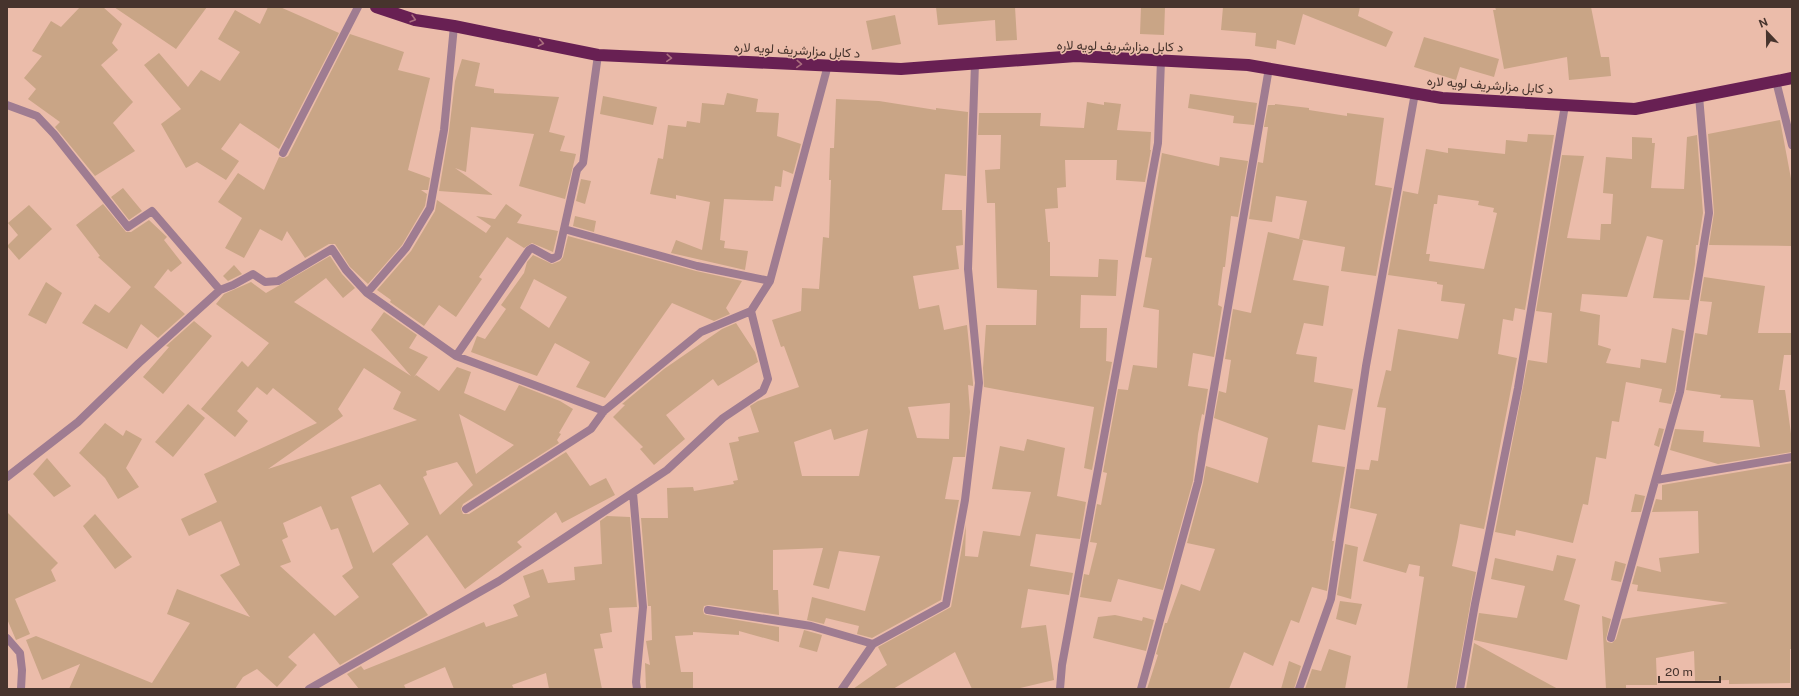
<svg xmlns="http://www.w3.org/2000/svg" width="1799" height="696" font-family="'Public Sans',Vazirmatn,sans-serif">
  <rect width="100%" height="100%" fill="#ebbcaa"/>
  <path fill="#c9a586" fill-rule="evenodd" d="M80,7H103L122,24L112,43L118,50L101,65L133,102L113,123L135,151L95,176L55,127L60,122L28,99L36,89L24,78L42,56L32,51L51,21L61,27Z
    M114,7H207L176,49Z
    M268,7H280L339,33L279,149L240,123L221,149L239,161L226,180L197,162L186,168L161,124L181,109L144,65L159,53L188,87L201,70L220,81L240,52L218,39L235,10L260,24Z
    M936,7H1015L1017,40L996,41L995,20L938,25Z
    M1141,7H1165L1164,35L1140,34Z
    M1223,7H1360L1358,16L1393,32L1386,47L1303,14L1295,45L1277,40L1276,49L1255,46L1256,33L1221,30Z
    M1495,7H1591L1601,57H1609L1611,76L1569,80L1567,57L1504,69L1493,10H1496Z
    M895,15L901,44L872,50L866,21Z
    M350,34L404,52L398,70L430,78L408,170L430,178L428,190H421L427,194L425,206L402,245L368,284L350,267L335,244H329L305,258L287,231L282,241L260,229L244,258L225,248L242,218L218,202L238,173L264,190L279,157L284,158L288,156Z
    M1424,37L1499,59L1494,77L1460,67L1456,80L1414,67Z
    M462,59L480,63L475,86L494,89V93L559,97L549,132L565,136L560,151L576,154L565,199L519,186L534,134L471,127L466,172L455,168L493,195L439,191L449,131L455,81Z
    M727,93L758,99L756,112L779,113L777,136L801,144L793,174L783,170L781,187L775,186L773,201L724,199L720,240L725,241L724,248L748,251L745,270L671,253L676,240L702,250L710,202L676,195V199L650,194L658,158L663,159L668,125L686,127L687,121L700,123L702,103L724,105Z
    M1190,94L1257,103L1254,125L1233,123L1234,116L1188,108Z
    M603,96L657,107L653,125L600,114Z
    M836,99L879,101L936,110V108L968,112L966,176L945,174L942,210H962L963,245L956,246L959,269L913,276L919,309L939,305L944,330L967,325L973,383V386L968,385L970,412L965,457H953L945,499L959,500L941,600L872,638L857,634L859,626L826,618L824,624L807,620L812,597L865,611L880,556L839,551L829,589L813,585L823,548L773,550V590H778L779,615L709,605L704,606L703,610L704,614L707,615L779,627V642L739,631V635L693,632V635L675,636L681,672H693V689H646L645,663L650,665L646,641L652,640L651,606H648L641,518H668L667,488L693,487L694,491L734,484L733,481L738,480L729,443L739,441L738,437L759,432L750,406L758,401L799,387L784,346L781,347L772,320L801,311L802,288L819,289L823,237L829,238L831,180H829L830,148H834ZM950,403L949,439L917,438L908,407ZM831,429L834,440L868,429L859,476H802L794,442Z
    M1087,102L1104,105V102L1121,104L1117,130L1151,132L1150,150H1151L1145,182L1116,180L1117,160H1065L1066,187L1057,188L1058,208L1045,209L1048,242H1050V276L1098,277L1099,259L1118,260L1116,296L1081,295L1080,328H1107L1106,361L1112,362L1092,470L1084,468L1094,407L984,387L983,368L986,325H1036L1037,290L997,288L995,203H987L985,170L1000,169L1001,135H978L979,113H1041L1040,126L1084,128Z
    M1275,104L1309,108V110L1347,116V113L1384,118L1375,185L1392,188L1376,276L1341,271L1345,247L1299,239L1307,201L1276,196L1272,222L1249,219L1258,162L1263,163L1268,127H1264L1268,105H1275Z
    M1780,120L1792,184V246L1709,245L1714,213L1708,134Z
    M1528,134L1554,135L1525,310L1515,308L1513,321L1503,319L1498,354L1517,358L1484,529L1460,524L1458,537L1452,566L1476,572L1455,689H1407L1424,577L1419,576L1420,566L1409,564L1406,573L1363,561L1377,514L1350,508L1356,469L1369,470L1371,460L1378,461L1386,408L1377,407L1386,370L1391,371L1398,329L1458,339L1465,304L1441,301L1443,285L1437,284V282L1388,275L1403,191L1418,194L1426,149L1448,153V148L1505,154L1506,140L1527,142ZM1438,195L1479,201L1478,205L1494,208L1493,212L1497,213L1484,269L1429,261L1430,254H1426L1434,204H1437Z
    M1697,135L1703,213L1698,245H1696L1695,264L1689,300L1653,298L1663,240L1647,236L1627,297L1582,294L1580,311L1600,315L1598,345L1611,349L1606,363L1640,368L1641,359L1666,363L1672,328L1684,331L1675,391L1671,404L1659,402L1662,389L1626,382L1619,422L1612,421L1606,459L1596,457L1588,505L1583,504L1573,543L1516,530L1515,536L1495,532L1528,360L1547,363L1552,313L1536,311L1562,155L1584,156L1567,238L1600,240L1601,224H1611L1613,194L1603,193L1606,157L1632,159V137L1652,138V143H1655L1651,188L1684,189L1687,137Z
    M1162,153L1219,166L1220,157L1248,161L1238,217L1231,216L1225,267H1223L1218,305L1222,307L1214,357L1193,353L1188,386L1208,389L1204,415L1202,414L1198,434L1193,481L1163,590L1118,579L1111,602L1080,597L1084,574L1089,575L1097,543L1090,542L1097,504L1101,505L1107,473L1103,472L1118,389L1128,390L1133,365L1157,368L1159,310L1143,307L1152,258L1145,257Z
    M581,179L591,181L585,204L576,201Z
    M123,188L142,211L129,220L111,197Z
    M437,200L486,233L491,226L476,216L495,219L506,204L522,215L517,223L558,231L553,252L532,243L524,248L507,237L479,277L482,279L456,317L439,305L424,326L390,302L391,300L377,290L411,251L435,211Z
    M103,204L126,232H131L149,220L167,237L164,240L182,263L171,272L168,269L154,287L185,314L158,338L141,324L127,349L82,323L95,304L109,313L131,287L98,257L100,256L76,225Z
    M29,205L52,229L19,260L7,246L18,235L8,223Z
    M575,216L596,221L594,232L573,226Z
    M1268,232L1303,240L1293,280L1329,286L1323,326L1304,323L1296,354L1317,357L1314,382L1353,389L1345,430L1318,425L1312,462L1345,467L1332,541H1334L1327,591L1312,587L1299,623L1291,620L1273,666L1244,652L1229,689H1147L1158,655L1156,654L1165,623H1167L1181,584L1200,591L1215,549L1187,543L1203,483L1206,466L1258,483L1268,438L1214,418L1219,391L1226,393L1231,360L1225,359L1233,309L1251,313Z
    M568,236L696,271L742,281L726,308L730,314L714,321L672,303L605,398L576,387L590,362L555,343L537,376L471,352L477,336L485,339L506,309L501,305L524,273L527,262L533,255L552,264L560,261L563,257ZM534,279L567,297L549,328L520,308Z
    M330,256L342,274L355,288L343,298L326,278L294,302L411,376L371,330L384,312L417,335L409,348L428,357L414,377L416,375L439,391L457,367L471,372L464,393L505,411L519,385L560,401L573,409L559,433L561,434L557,440L559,443L463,504L461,509L463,514H469L566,452L590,486L606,478L615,495L562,523L556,512L517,542L522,547L465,589L427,535L392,564L428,615L340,665L314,633L288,657L297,665L277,687L257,669L243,677L235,689H69L80,664L42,680L26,640L36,636L152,683L190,623L167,614L177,589L250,617L220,575L240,565L221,521L189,536L181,519L217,502L204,474L317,423L273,388L267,395L257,387L237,411L248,421L235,437L201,409L242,361L248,367L269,343L216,304L224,294L251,282L266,293ZM364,368L401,392L393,409L417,420L268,469L343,416L338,409ZM459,414L514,445L476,474ZM457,462L473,485L440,515L423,477L427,475L426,471ZM380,484L409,524L373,553L351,497ZM321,506L331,530L338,528L353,568L342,576L359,597L335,616L280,566L291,562L282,540L288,537L283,523Z
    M234,265L242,274L228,281L223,276Z
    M1704,277L1765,286L1758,333H1792V355H1784L1779,390H1785L1792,441V452L1718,464L1670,450L1675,429L1704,431L1703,442L1760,447L1753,400L1720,398L1721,395L1686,390L1695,333L1707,335L1712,302L1700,301Z
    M46,282L62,293L46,324L28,315Z
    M194,321L212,336L163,394L143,377L169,347L166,346Z
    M736,323L755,352L758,362L718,386L713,379L666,415L685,439L654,465L640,449L643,447L613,417L625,405L622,404L664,369L722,329Z
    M188,404L205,418L173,457L155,442Z
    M105,423L123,436L126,430L142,439L126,468L139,487L118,499L105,478L79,453Z
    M1659,428L1664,429L1659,447L1654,445Z
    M1027,439L1065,448L1057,496L1086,502L1080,539L1036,534L1030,566L1073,573L1069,595L1028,589L1021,628L1046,625L1054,680L1016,689H972L955,652L893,689H853L887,665L878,647L951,607L966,525L965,556L978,557L983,531L1020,536L1031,492L992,489L1000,446L1024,451Z
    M47,458L71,486L54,497L33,474Z
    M1792,463V637L1791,649H1790V683L1729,684V680L1695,681L1694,651L1656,658L1657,685H1626V689H1606L1602,616L1611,619L1606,639L1607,642L1612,643L1616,639L1622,619L1728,603L1637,591L1638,585L1632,584L1637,566L1661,572L1659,558L1699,553L1698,511L1652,512L1656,499L1662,500V485Z
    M1635,494L1645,496L1641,512H1631Z
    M7,512L58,563L51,570L56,581L15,599L30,634L16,640L7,619Z
    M95,514L132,557L115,569L83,526Z
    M607,516L630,517L637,607L609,608L612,632L600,634L603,648L594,649L602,689H549L546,673L512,685L514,689H454L445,667L404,685L406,689H359L347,674L361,666L364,670L484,622L486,627L518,616L513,605L530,597L523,576L543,569L548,583L575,580L574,567L602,564L600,521Z
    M1345,544L1358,547L1351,599L1337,595Z
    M1557,555L1576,559L1564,600L1580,605L1567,660L1474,640L1479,613L1517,618L1525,586L1491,579L1495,558L1553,571Z
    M1615,561L1626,564L1621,582L1611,580Z
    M1340,601L1362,604L1356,625L1336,619Z
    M1115,615L1142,621L1143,617L1154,620L1146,651L1093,638L1098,617Z
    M804,630L822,635L817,652L799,647Z
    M1474,643L1558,689H1466Z
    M1329,649L1351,656L1345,689H1305L1312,669L1321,671Z
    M1289,661L1301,666L1294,689H1281Z"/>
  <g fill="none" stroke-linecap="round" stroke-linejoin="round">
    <path stroke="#9f7c91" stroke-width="8" d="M1776,81L1792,145
      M7,105L37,116L54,134L128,227L152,211L220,290
      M283,153L358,7
      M564,229L697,266L770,281
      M367,293L406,248L430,208L444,130L454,26
      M456,356L529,250L532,248L552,259L558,256L577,170L583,163L598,55
      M7,477L78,422L139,363L220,290L233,285L253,274L265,282L278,281L332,249L346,270L367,293L456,356L604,411
      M1656,480L1792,457
      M633,493L643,607L636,682L637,689
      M466,509L591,429L604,411L701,332L751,311L770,281L828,65
      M708,610L811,626L873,644
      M7,638L20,653L22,670L21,689
      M1611,638L1680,392L1709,213L1699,96
      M309,689L499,581L667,470L723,418L763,391L768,379L751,311
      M842,689L873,644L946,604L965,500L979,383L968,269L975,63
      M1060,689L1062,665L1158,143L1161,60
      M1141,689L1198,482L1269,68
      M1299,689L1331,599L1366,366L1415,93
      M1460,689L1475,604L1518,388L1565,105"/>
    <path stroke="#682053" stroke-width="12" d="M376,7L415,20L454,26L598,55L901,69L1076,56L1248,65L1442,98L1635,109L1792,78"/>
  </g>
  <defs><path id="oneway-chevron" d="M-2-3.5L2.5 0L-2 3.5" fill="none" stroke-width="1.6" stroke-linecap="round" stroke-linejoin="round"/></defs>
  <g stroke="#aa6e7e">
    <use href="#oneway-chevron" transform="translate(413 19) rotate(16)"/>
    <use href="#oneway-chevron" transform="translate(541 43) rotate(11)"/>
    <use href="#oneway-chevron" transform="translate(669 58) rotate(3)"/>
    <use href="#oneway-chevron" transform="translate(799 64) rotate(3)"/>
  </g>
  <g text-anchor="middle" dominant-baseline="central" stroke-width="3" stroke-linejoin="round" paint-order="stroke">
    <g font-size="13" fill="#47342d" stroke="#ebbcaa">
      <text transform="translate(1120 46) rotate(1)">د کابل مزارشریف لویه لاره</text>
      <text transform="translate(797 50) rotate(3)">د کابل مزارشریف لویه لاره</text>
      <text transform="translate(1490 85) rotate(4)">د کابل مزارشریف لویه لاره</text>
    </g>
  </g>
  <rect width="1799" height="696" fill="none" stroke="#47342d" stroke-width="16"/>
  <g transform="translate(1767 32) rotate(338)" stroke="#ebbcaa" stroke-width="3" paint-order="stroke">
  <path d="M0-3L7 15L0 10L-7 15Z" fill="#47342d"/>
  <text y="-6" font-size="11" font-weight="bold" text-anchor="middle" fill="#47342d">N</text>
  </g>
  <path d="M1659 676v6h61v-6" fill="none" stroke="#47342d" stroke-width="2"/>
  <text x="1665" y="676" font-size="12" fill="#47342d" stroke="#ebbcaa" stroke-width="3" paint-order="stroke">20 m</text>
</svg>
